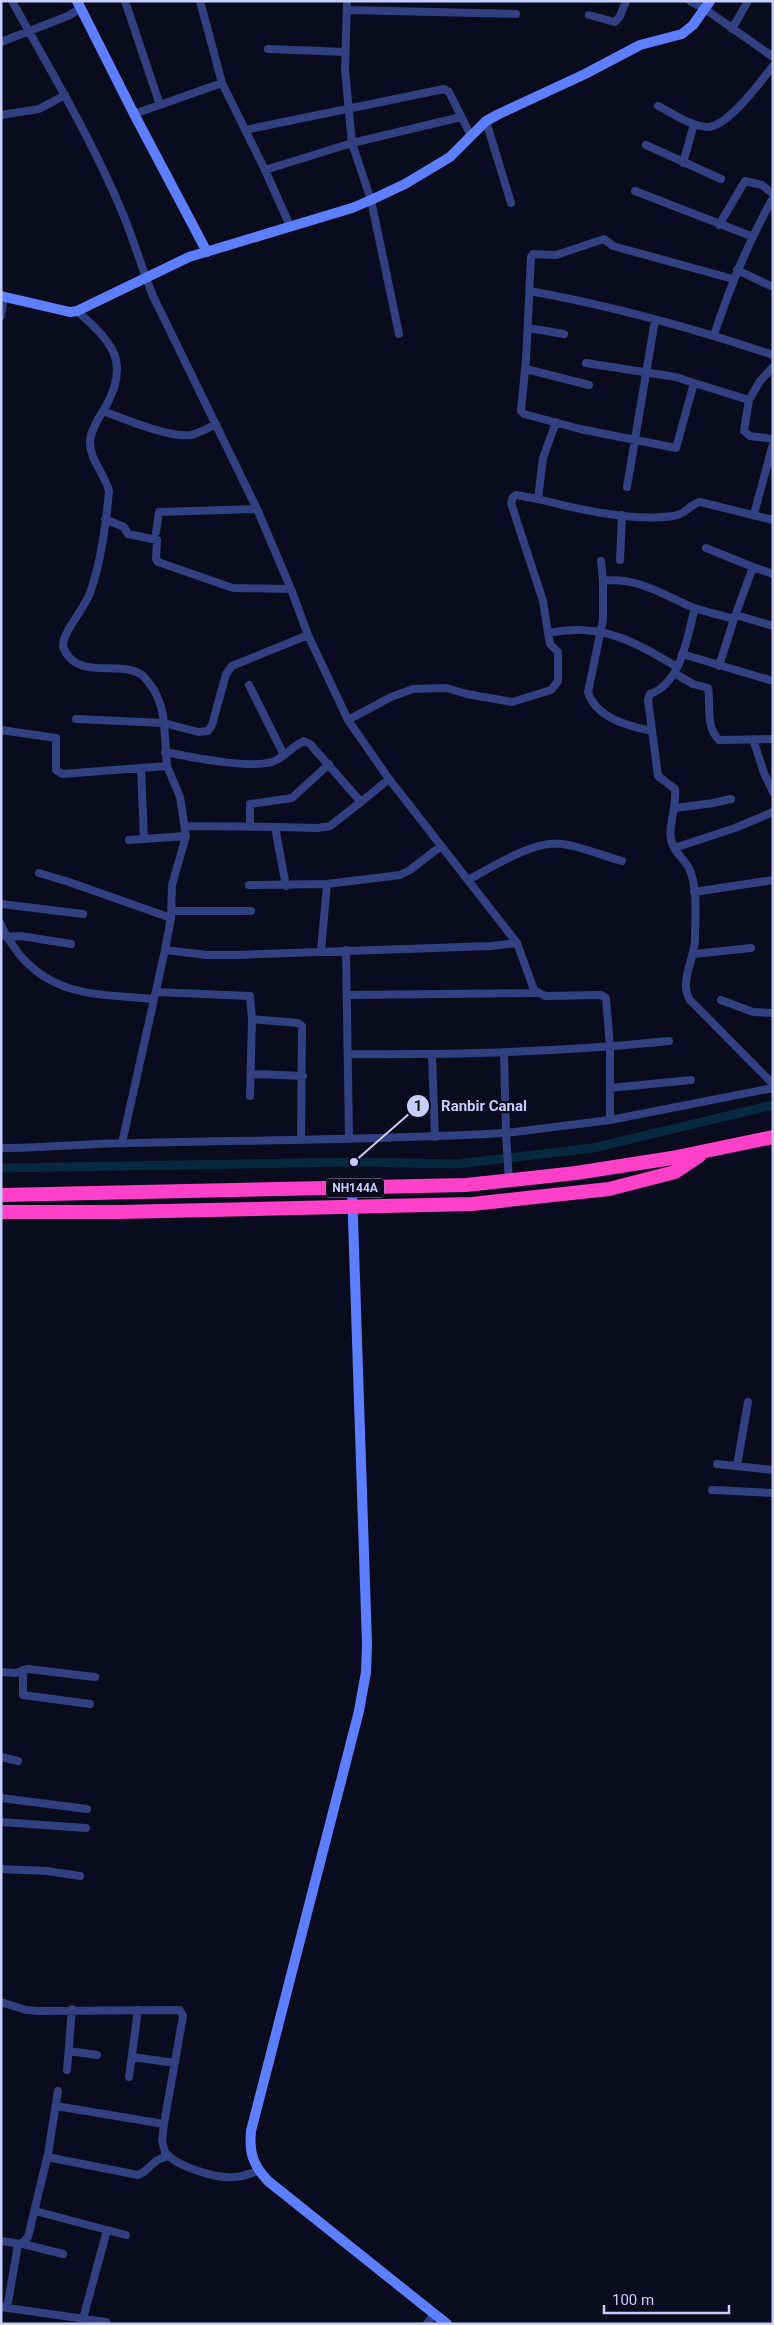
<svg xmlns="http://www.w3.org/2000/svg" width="774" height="2325" font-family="Roboto,sans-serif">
  <rect width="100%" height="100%" fill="#0a0b1d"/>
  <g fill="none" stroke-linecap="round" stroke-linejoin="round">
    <path stroke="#07293f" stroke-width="9" d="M1,1168L354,1162L457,1164L593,1148L773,1105"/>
    <path stroke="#304080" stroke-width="8" d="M12,1C51,71 92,140 123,214C134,241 142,269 153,296L257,509L291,589
      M125,1L160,105
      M200,1L222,83L265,170L290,226
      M347,1L345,70L352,143L371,200L399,334
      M690,1L705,9L773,57
      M347,10L516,14
      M589,15L615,22L620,16L626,1
      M732,29L748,1
      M1,42L68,16L81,8
      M268,49L345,52
      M658,106C673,113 690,126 707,127C727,128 761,81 773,66
      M134,114L222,83
      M1,115L39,109L65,95
      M486,121L511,203
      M245,130L444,89L449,92L471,136
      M646,145L721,179
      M683,163L694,124
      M265,170L352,143L461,117
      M635,191L751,236
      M719,225L745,181L762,185L773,194
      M737,270L773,287
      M733,279L613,246L604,239L556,255L533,254L531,257L526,360L521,411L524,414L580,429L676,448L694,383L749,400L760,381L773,367
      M530,291C612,306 693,328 773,355
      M1,316L4,297
      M528,328L564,334
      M714,335C730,287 748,242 773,198
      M586,363L676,377L694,383
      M526,369L589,385
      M749,400L744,431L750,436L773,439
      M103,411C124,419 169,438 191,435C200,433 208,428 216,424
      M556,422L543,458L538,499C576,509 634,522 673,516C685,515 690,504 700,502L773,520
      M627,487L655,320
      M538,499L516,495L513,497L511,503L543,601L548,633C601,622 633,641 677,667
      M754,514L773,444
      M105,519L124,527L128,534L157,540L156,559L158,562L233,588L291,589L308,635L348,720L389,779L517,943L534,990L545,996L601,995L606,998L610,1047V1120L506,1133L509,1182
      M156,532L159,512L257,509
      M706,548L753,567
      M620,560L622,515
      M601,561L603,581V620L588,692C596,718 628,726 652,731
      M603,581C635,576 664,595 692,607C706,612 720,615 734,619L753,567L773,574
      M695,608C687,636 682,683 650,694L648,700L658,776L675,789C677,807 668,825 671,839C673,851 683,858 689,868C698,887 695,917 695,937C696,958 678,981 690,1000L773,1084
      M736,615L773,626
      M682,654L773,681
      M719,666L734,619
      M674,673L693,684L708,688C711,705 705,726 719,740L773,739
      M249,685L284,755
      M76,719L164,723C163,711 160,701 154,690C150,685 147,679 142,675C118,659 77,682 63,647C62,632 84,610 90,593C101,562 106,525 109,491C105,474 89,459 90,441C91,429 100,416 106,406C131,361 111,341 77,311
      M348,720L391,697L413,689L446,688L467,694L512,702L551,690L558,681V652L550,644L548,633
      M1,730L56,738V770L62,774L167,766
      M753,739L764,773L773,792
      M165,752C192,757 246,769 272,762C284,758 292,746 304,741L310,744L361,802L389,779
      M141,768L144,839
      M676,808L713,803L731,799
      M185,826L275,827L286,886
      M250,826V804L292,798L329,764
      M275,827L318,828L330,826L361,802
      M129,840L186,836
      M674,848L735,828L773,812
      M39,873L69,882L171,918
      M468,880C492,867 534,840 562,844C580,846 603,856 622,861
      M249,885L327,884L400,875L410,870L441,846
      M694,892L773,880
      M1,904L83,914
      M171,911H251
      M1,924C5,936 12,944 19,954C55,998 102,994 154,999
      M6,937L21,936L71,944
      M165,950L207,955H236L491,946L517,943
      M346,950L349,1138
      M321,951L327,884
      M694,954L751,948
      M156,992L250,996L252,1019L250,1096
      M349,995L537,993
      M721,1000L753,1012L773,1013
      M252,1019L298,1023L302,1026L301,1140
      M349,1054C456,1055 563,1052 669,1041
      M432,1055L435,1137
      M252,1074L303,1076
      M610,1088L691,1080
      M610,1120L773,1088
      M122,1143L165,950L171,918L172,885L186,836L180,797L167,766L164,723L198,732L208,731L212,725L226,674L232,666L308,635
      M1,1148C46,1148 90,1143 134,1143C258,1140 382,1140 506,1133L504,1052
      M717,1464L773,1470
      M737,1466L748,1402
      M712,1490L773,1493
      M23,1670V1695L90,1704
      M1,1672L16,1673L28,1669L95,1677
      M1,1757L18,1761
      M1,1798L87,1809
      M1,1822L86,1828
      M1,1869L47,1871L80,1876
      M1,2002L26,2010L40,2011L180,2010L183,2016L164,2124L162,2141L165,2152C177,2167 217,2179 235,2177C243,2177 251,2173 258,2171
      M69,2051L97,2055
      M132,2057L175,2063
      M67,2070L72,2009
      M129,2077L138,2010
      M56,2106L164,2124
      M47,2157L138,2175C151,2170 151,2160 168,2156
      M35,2211L126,2235
      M1,2241L21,2244L28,2237L48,2154L58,2091
      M23,2244L63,2254
      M1,2307L106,2322
      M7,2308L18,2245
      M83,2319L107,2230
      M427,2324L434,2313"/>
    <path stroke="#5d7fff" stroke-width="10" d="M77,1L134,114L207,252
      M1,296L70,312L77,311L189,257L352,208L371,200L405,184L450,157L486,121L499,114L585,74L640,45L682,34L693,25L710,1
      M352,1188L367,1645L366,1672L359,1711L251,2131C249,2153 253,2165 268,2181L447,2324"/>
    <path stroke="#ff41c9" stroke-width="14" d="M1,1195L466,1185L576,1173L672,1158L773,1137
      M1,1212H119L472,1204L609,1189L675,1172L699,1156"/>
  </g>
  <g text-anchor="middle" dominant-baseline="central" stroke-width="4.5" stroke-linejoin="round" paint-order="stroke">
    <rect fill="#0a0b1d" stroke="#8e93bb" stroke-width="1" x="326" y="1178.5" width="58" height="19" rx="4"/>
    <g font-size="12" font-weight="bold" fill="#c6cdff">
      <text x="355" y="1188">NH144A</text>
    </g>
  </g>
  <path fill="none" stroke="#c6cdff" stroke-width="2" d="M354 1162L418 1106"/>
  <g fill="#c6cdff" stroke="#0a0b1d" stroke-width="2">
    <circle cx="354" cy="1162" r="5"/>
    <circle cx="418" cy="1106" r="12"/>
  </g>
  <g font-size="15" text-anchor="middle" font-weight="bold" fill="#111">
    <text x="418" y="1111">1</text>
  </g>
  <g font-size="15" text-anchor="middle" font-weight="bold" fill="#c6cdff" stroke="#0a0b1d" stroke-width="4.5" stroke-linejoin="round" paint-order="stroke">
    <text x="484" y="1111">Ranbir Canal</text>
  </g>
  <rect width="774" height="2325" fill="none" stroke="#c6cdff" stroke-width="5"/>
  <path d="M604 2305v8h125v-8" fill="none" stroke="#c6cdff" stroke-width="2.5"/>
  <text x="612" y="2305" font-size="15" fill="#c6cdff" stroke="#0a0b1d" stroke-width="4" paint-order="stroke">100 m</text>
</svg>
